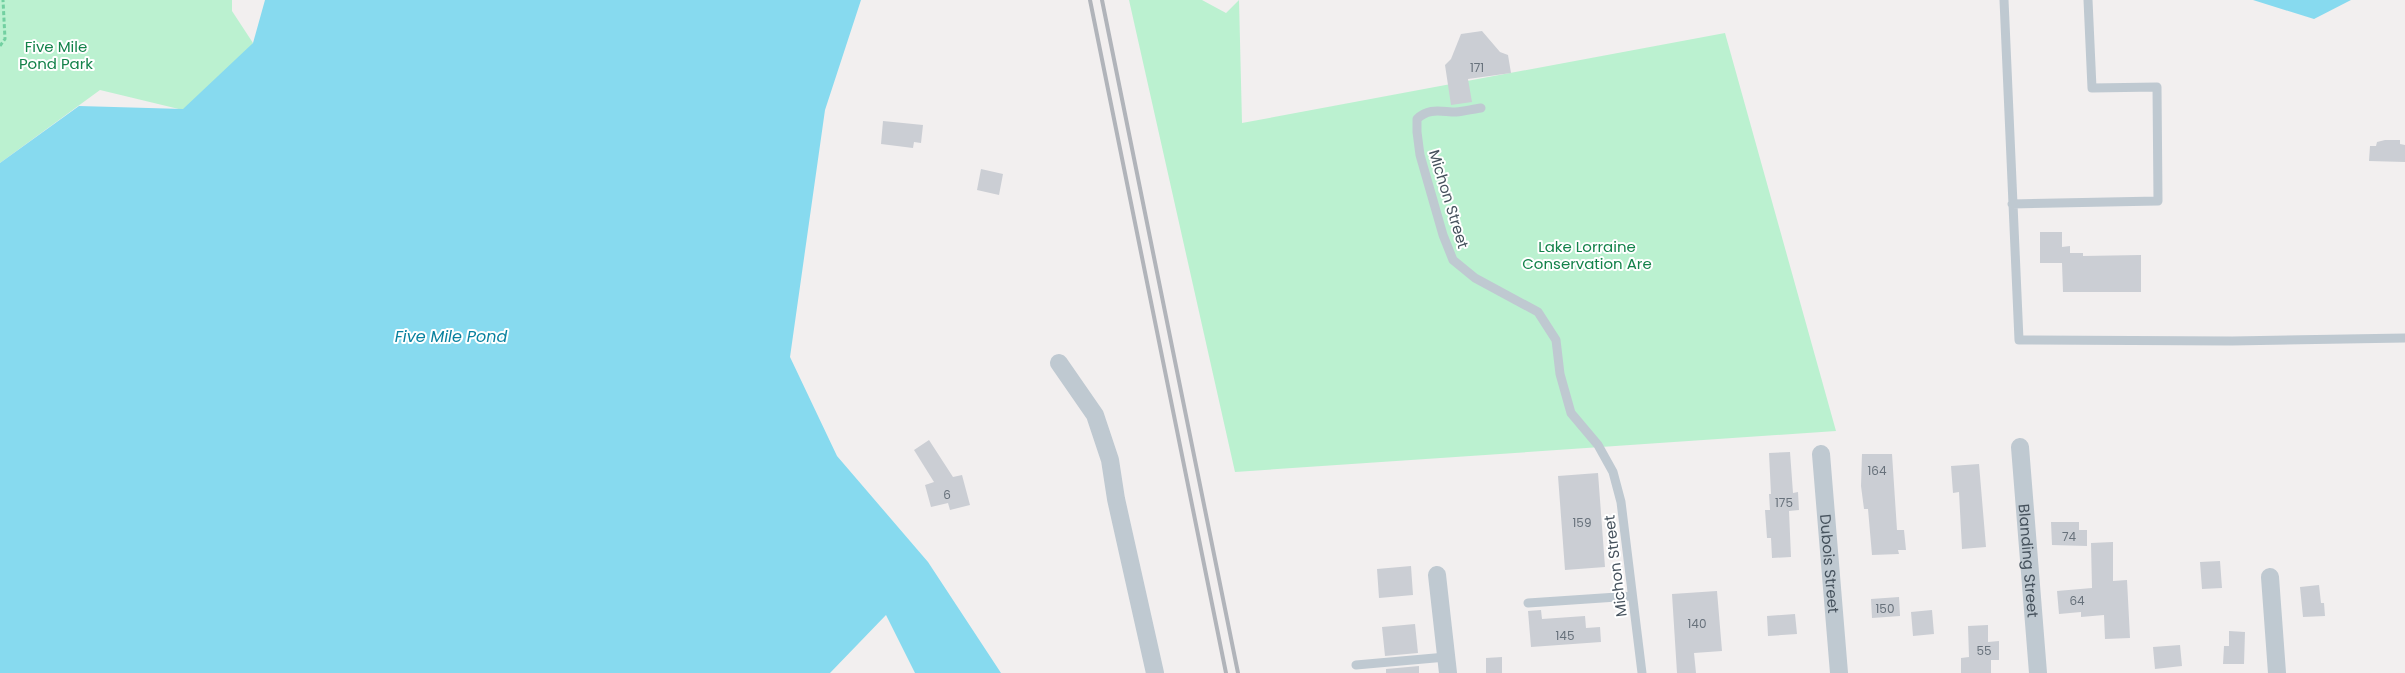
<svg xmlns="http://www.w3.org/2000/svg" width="2405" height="673" font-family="Poppins,sans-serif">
  <rect width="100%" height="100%" fill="#f2efef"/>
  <path fill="#bbf1d0" d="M0,0H232V11L253,43L229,76L183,110L100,90L0,163Z
    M1129,0H1202L1226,13L1239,0L1242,123L1725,33L1836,431L1235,472Z"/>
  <path fill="#87daef" d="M265,0H861L825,110L790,357L837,456L928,562L1001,673H915L886,615L830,673H0V163L79,106L183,109L253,43Z
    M2253,0H2351L2314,19Z"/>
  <path fill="#cbced4" d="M1482,31L1500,52L1508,55L1511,73L1468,79L1472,102L1451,105L1445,65L1451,59L1461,34Z
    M883,121L923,125L921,143L914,142L913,148L881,144Z
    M2385,140H2400V144L2405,145V162L2369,161L2370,146H2376L2377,142Z
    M981,169L1003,174L999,195L977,190Z
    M2040,232H2062V247L2070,246V253H2083V256L2141,255V292H2063L2062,263H2040Z
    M929,440L953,477L962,475L970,505L950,510L948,503L931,507L925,485L934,482L914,450Z
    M1790,452L1793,493L1798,492L1799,510L1789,511L1791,557L1772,558L1771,538H1767L1765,510H1770L1769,494H1771L1769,453Z
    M1862,454H1892L1897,530H1904L1906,550H1898L1899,554L1872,555L1868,509H1864L1861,486Z
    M1979,464L1986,547L1962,549L1959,492L1953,493L1951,466Z
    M1598,473L1605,567L1565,570L1558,476Z
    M2051,522H2079V530H2087V546L2052,545Z
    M2113,542V581L2127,580L2130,638L2105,639L2104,615L2081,617V612L2059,614L2057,591L2092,588L2091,543Z
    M2220,561L2222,588L2202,589L2200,562Z
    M1411,566L1413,595L1379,598L1377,569Z
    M2319,585L2321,603H2324L2325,616L2303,617L2300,587Z
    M1717,591L1722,651L1694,653L1696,673H1677L1672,594Z
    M1899,597L1900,616L1872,618L1871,599Z
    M1541,610L1542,619L1585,616L1586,628L1600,627L1601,642L1531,647L1528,611Z
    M1932,610L1934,634L1913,636L1911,612Z
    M1795,614L1797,634L1768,636L1767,616Z
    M1415,624L1418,653L1385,656L1382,627Z
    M1988,625V642L1999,641V660H1991V673H1961V658L1969,657L1968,626Z
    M2229,631L2245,632L2244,664H2223L2224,646H2229Z
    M2180,645L2182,666L2155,669L2153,647Z
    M1502,657V673H1486V658Z
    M1419,666V673H1386V669Z"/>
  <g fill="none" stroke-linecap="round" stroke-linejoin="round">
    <path stroke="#72d0a1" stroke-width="3" stroke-dasharray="4 2.5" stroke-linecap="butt" d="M0,46L5,39L3,0"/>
    <path stroke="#bfc9d1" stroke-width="9" d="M2004,0L2019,340L2232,341L2405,338
      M1481,108C1473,109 1465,111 1456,112C1442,112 1429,107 1417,119V132L1420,155L1443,235L1453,260L1475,278L1538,312L1556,340L1560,374L1571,413L1598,445L1613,472L1621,502L1642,673
      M2012,204L2158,201L2157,87L2092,88L2088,0
      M1528,603L1632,596
      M1356,665L1446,657"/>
    <g stroke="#bfc9d1" stroke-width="18">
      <path d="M1059,363L1095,415L1110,460L1116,499L1155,673"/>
      <path id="s1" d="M2020,447L2038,673"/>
      <path id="s2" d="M1821,454L1839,673"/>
      <path d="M1437,575L1448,673"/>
      <path d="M2270,577L2277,673"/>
    </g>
    <path stroke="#b1b4ba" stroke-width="4" d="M1090,0L1226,673
      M1102,0L1238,673"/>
  </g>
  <g text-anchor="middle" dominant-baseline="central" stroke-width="4" stroke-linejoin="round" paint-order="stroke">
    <g font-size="12" fill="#67717b">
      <text x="1477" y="67">171</text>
      <text x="1877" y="470">164</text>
      <text x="947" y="494">6</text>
      <text x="1784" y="502">175</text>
      <text x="1582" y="522">159</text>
      <text x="2069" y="536">74</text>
      <text x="2077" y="600">64</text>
      <text x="1885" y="608">150</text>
      <text x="1697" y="623">140</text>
      <text x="1565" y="635">145</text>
      <text x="1984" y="650">55</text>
    </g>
    <g font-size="15" fill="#13824a" stroke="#fff">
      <text x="56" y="46">Five Mile<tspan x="56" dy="17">Pond Park</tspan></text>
      <text x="1587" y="246">Lake Lorraine<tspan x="1587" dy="17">Conservation Are</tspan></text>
    </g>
    <g font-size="15" fill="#46525d" stroke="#fff">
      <text transform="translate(1449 199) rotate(73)">Michon Street</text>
      <text stroke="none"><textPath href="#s1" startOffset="114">Blanding Street</textPath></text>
      <text stroke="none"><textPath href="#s2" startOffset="110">Dubois Street</textPath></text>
      <text transform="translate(1615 566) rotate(-97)">Michon Street</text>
    </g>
    <g font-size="16" font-style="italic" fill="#08819f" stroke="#fff">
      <text x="451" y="336">Five Mile Pond</text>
    </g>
  </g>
</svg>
